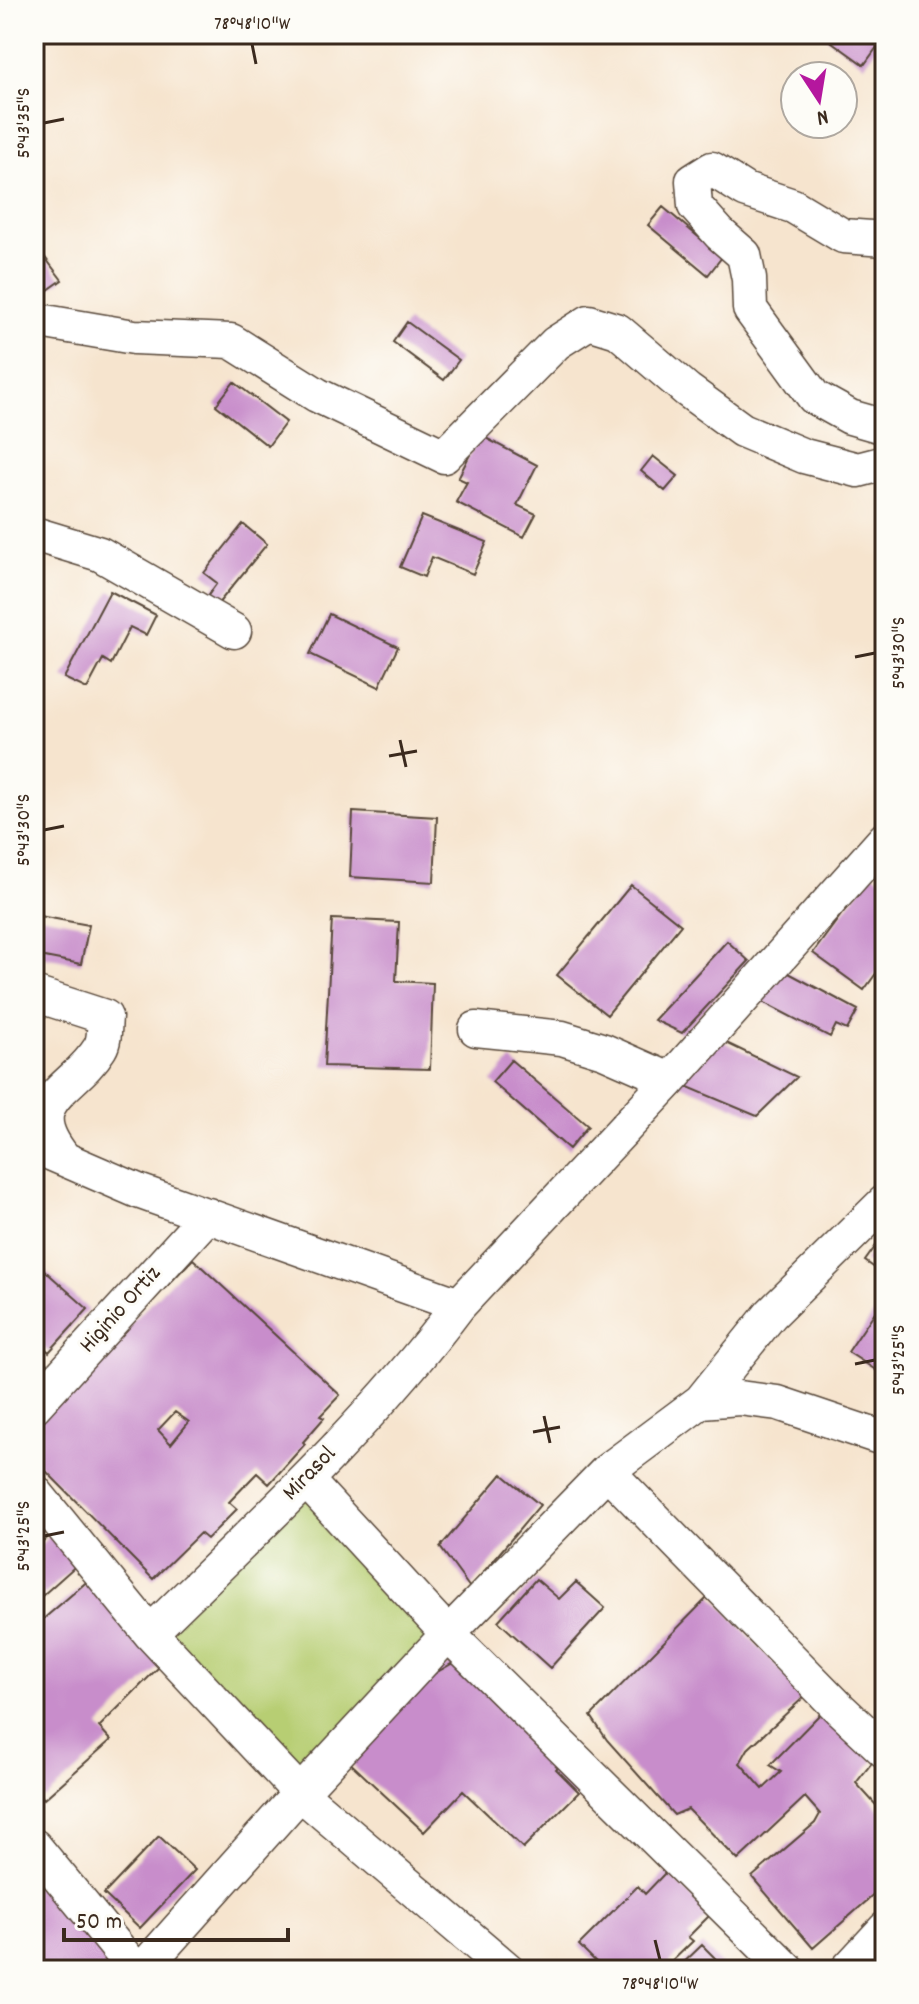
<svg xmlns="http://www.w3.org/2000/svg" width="919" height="2004" font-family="Dekko,sans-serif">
  <rect width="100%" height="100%" fill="#fdfcf7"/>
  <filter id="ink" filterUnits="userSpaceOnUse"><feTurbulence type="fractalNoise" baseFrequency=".0125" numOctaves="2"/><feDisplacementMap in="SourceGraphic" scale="16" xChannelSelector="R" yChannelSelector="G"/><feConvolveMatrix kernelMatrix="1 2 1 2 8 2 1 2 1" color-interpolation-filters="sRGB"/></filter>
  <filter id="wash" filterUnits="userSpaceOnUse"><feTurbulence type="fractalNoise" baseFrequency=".006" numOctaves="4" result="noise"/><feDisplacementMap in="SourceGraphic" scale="32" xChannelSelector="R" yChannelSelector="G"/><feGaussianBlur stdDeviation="1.8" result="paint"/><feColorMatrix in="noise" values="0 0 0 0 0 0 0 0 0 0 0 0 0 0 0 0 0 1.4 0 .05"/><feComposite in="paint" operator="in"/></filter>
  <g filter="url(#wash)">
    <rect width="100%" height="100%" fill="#f6e4ce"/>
    <path fill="#b7ce73" stroke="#797c48" stroke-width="2" d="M306,1480L448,1634L300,1793L150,1633Z"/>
    <g id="blocks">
      <path fill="#c88dcb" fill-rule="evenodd" d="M821,34H885V36L864,65Z
        M663,207L722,257L708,275L648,225Z
        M34,243L62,280L34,300Z
        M407,322L459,360L444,380L393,342Z
        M234,382L286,422L268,446L216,405Z
        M480,435L537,465L517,505L536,514L524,537L456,502L467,482L458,478Z
        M653,456L678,476L665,491L641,471Z
        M422,516L487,542L473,574L432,557L424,577L400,567Z
        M243,524L267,544L217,605L207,597L217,583L204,573Z
        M110,591L156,615L146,635L130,627L111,664L103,659L87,689L64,678Z
        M329,614L398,647L379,687L310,654Z
        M353,812L437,817L434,882L350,877Z
        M872,873L885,882V961L864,990L813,953Z
        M631,885L681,925L607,1015L557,975Z
        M34,915L89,925L81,964L34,955Z
        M332,919L399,922L396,981L433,983L430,1069L324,1066Z
        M727,941L749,961L682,1033L654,1020Z
        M785,971L858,1010L847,1030L836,1025L830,1037L755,998Z
        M718,1039L797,1077L757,1116L676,1082Z
        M511,1060L588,1126L569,1149L492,1082Z
        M885,1233V1275L865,1261Z
        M193,1259L340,1395L320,1416L324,1418L303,1442L305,1444L269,1484L257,1473L229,1502L237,1509L207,1539L200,1533L153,1579L34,1459V1424ZM175,1412L189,1422L171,1444L158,1430Z
        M34,1261L88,1309L49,1352L34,1339Z
        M883,1300L885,1301V1376L848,1352Z
        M502,1474L540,1505L470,1588L440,1547Z
        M54,1532L80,1562L34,1603V1550Z
        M90,1579L165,1661L99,1727L111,1740L44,1799L34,1788V1661L39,1657L34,1651V1627Z
        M536,1579L559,1599L576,1582L605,1608L550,1668L498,1621Z
        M711,1594L804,1697L748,1749L740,1763L763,1789L781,1772L770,1765L824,1710L874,1760L856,1783L885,1815V1885L813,1948L752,1877L815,1823L820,1814L805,1797L738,1860L688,1809L674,1815L607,1740L591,1716Z
        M453,1663L564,1761L556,1769L579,1792L523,1848L463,1791L424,1832L346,1759L408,1689Z
        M159,1836L195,1870L140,1928L104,1894Z
        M34,1866L115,1970H34Z
        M666,1872L710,1915L688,1937L693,1941L663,1970H604L579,1945L638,1886L645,1894Z
        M702,1945L727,1970H676Z"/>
    </g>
  </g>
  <g filter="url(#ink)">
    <use href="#blocks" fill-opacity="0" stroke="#574638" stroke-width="2"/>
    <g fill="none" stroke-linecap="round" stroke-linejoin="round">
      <g stroke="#574638" stroke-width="37">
        <path id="street" d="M885,239L843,236L793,206L745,190L712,169L693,181L695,206L720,234L744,255L749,279L750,309L814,397L850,417L885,427
          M34,320L134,337L231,341L317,395L444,456L556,343L589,322L618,331L687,390L742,430L804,456L858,470L885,463
          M34,534L100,554L234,631
          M34,994L105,1017C104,1026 105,1040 100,1048C74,1091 18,1099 62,1156
          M476,1029L562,1038L604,1051L670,1080
          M34,1146L138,1191L459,1305
          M885,1202L771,1314L701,1401L739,1398L778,1403L885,1439
          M34,1406L208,1215
          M607,1471L840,1709L885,1751
          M306,1480L448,1634L788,1970
          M34,1491L150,1633L300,1793L508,1970
          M150,1633C257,1528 369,1425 459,1305L670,1080L885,839
          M34,1846L136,1970
          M142,1970L300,1793L448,1634L607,1471L701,1401
          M847,1970L885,1929"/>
      </g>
      <use href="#street" stroke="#fff" stroke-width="34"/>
    </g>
  </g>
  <path fill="none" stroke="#3b2a1e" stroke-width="3" d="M252,44L256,64M44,123L64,119M855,657L875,653M400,740L406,767M389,756L417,751M44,830L64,826M855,1364L875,1360M544,1416L550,1443M533,1432L560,1427M44,1536L64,1532M655,1940L660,1960"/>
  <g text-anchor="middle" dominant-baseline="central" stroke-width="6" stroke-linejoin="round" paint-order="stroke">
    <g font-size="24" fill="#3b2a1e" stroke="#fdfcf7">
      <text transform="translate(121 1310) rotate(-48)">Higinio Ortiz</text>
      <text transform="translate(310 1474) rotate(-46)">Mirasol</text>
    </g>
  </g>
  <rect width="919" height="2004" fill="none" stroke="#fdfcf7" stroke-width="88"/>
  <g transform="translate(819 100) rotate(168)"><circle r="38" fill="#fdfcf7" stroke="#afa8a0" stroke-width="2"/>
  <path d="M0-6L14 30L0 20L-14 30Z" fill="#b5179e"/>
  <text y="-12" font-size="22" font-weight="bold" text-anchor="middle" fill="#3b2a1e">N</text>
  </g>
  <path d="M64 1928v12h224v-12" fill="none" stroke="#3b2a1e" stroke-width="4"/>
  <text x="76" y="1928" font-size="24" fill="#3b2a1e" stroke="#fdfcf7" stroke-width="6" paint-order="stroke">50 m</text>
  <rect x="44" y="44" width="831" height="1916" fill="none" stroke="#3b2a1e" stroke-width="3"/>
  <g font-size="20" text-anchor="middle" fill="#3b2a1e">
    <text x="252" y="29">78°48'10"W</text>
    <text transform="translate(22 123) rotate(-90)" y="7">5°43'35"S</text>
    <text transform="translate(897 653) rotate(-90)" y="7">5°43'30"S</text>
    <text transform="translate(22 830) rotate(-90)" y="7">5°43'30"S</text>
    <text transform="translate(897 1360) rotate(-90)" y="7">5°43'25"S</text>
    <text transform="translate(22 1536) rotate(-90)" y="7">5°43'25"S</text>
    <text x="660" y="1989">78°48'10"W</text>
  </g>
</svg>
